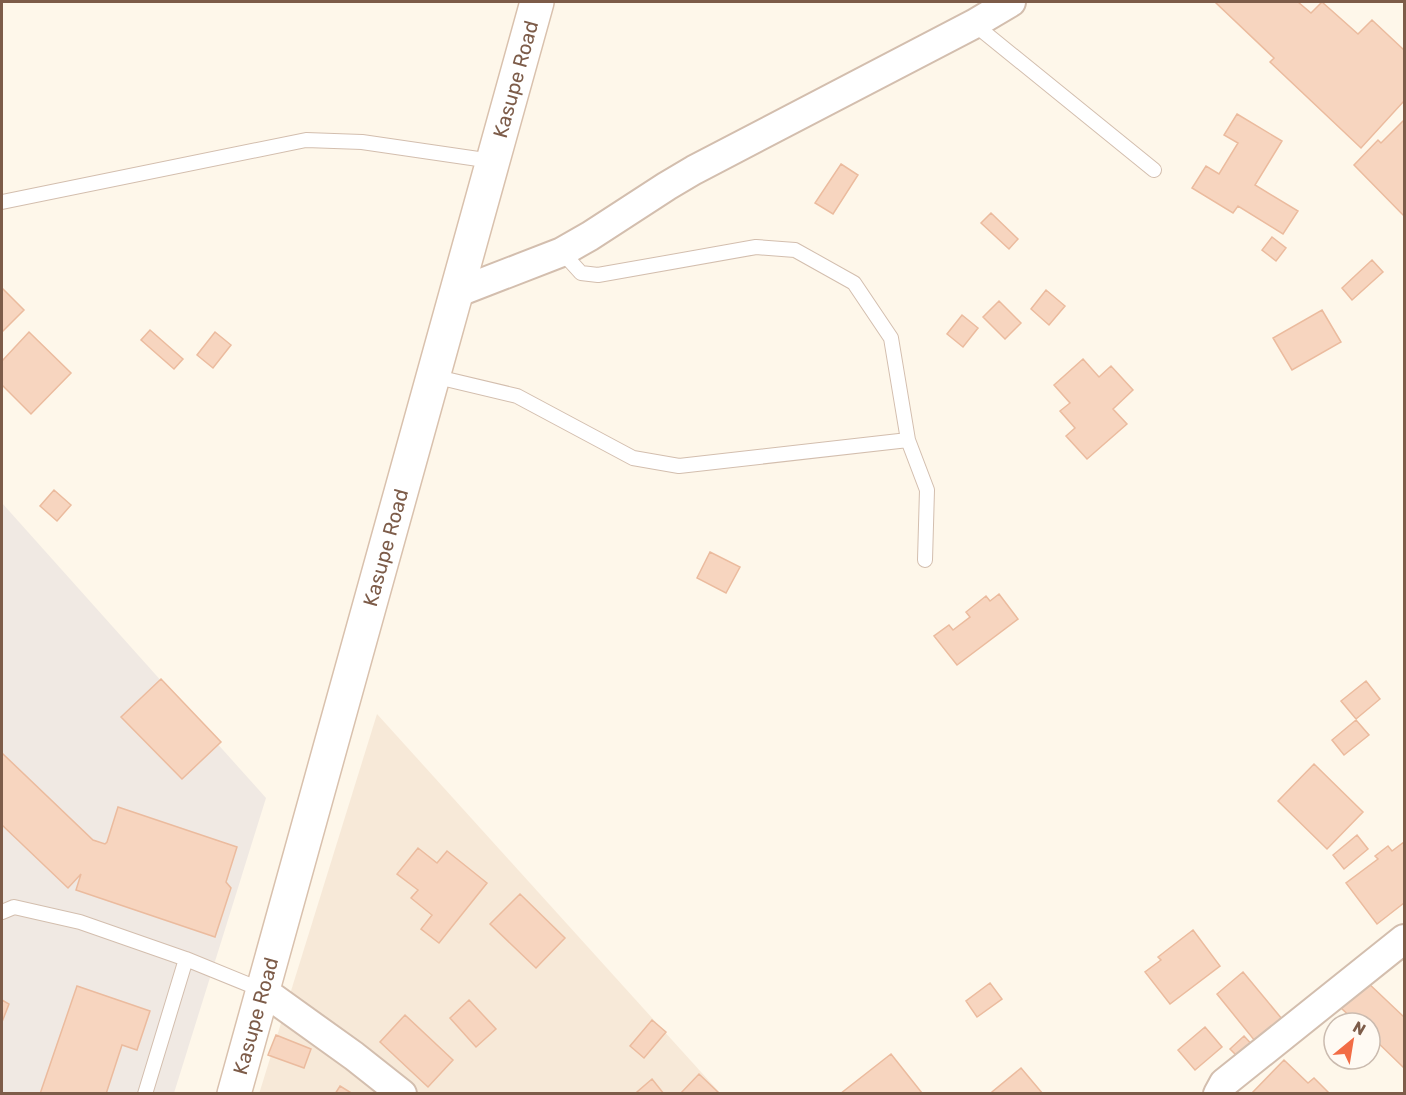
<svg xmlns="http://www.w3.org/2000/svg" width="1406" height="1095" font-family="Rubik,sans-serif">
  <rect width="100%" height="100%" fill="#fef7ea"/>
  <path fill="#f7e9d8" d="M377,714L720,1093L259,1094Z"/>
  <path fill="#f0e9e3" d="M2,503L266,798L174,1093H2Z"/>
  <path fill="#f7d5bf" stroke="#ebbb9e" stroke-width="1.5" d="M1217,2H1298L1311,13L1322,2L1358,34L1372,20L1404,50V101L1361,148L1270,62L1274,58L1216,3Z
    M1237,114L1282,141L1255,185L1298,211L1283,234L1238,206L1233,213L1192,188L1206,166L1219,174L1238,143L1224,135Z
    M1404,120V216L1354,165L1378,140L1381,143Z
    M841,164L858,175L833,214L815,203Z
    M991,213L1018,239L1009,249L981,223Z
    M1272,237L1286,248L1276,261L1262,250Z
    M1372,260L1383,272L1352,300L1342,288Z
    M2,288L24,310L2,332Z
    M1046,290L1065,306L1049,325L1031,309Z
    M999,301L1021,323L1005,339L983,317Z
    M1322,310L1341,342L1292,370L1273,338Z
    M962,315L978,328L963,347L947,334Z
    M150,330L183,359L174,369L141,340Z
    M29,332L71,373L31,414L2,385V361Z
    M215,332L231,345L213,368L197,355Z
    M1083,359L1099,377L1111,366L1133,390L1113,409L1127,424L1087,459L1066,436L1075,428L1060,411L1070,403L1054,385Z
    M54,490L71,505L57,521L40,506Z
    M710,552L740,567L726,593L697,578Z
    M999,594L1018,619L957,665L934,636L949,625L953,630L970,617L966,612L986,596L990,601Z
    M161,679L221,742L182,779L121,717Z
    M1366,681L1380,699L1356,719L1341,701Z
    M1356,720L1369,735L1344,755L1332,740Z
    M3,754L93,840L105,844L107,842L118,807L237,847L226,882L231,888L215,937L76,890L81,874L68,888L2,825V756Z
    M1314,764L1363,812L1327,849L1278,801Z
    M1357,835L1368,849L1344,869L1333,855Z
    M1404,842V903L1377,924L1346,883L1378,859L1375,856L1388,846L1392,851Z
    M418,848L437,863L447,851L487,883L439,943L421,929L432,915L411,898L418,890L397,874Z
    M520,894L565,938L536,968L490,924Z
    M1193,930L1220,966L1170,1004L1145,972L1161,960L1158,957Z
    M1243,972L1282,1019L1255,1041L1217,994Z
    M1366,981L1404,1017V1068L1370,1035V1023H1357L1341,1008Z
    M990,983L1002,999L977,1017L966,1001Z
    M77,986L150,1011L137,1050L122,1045L106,1094H40Z
    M2,1000L9,1004L2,1022Z
    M469,1000L496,1029L476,1047L450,1018Z
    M405,1015L453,1060L428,1087L380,1042Z
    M652,1020L666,1032L644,1058L630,1046Z
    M1205,1027L1222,1047L1195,1070L1178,1050Z
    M276,1035L311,1049L304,1068L268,1055Z
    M1244,1036L1255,1048L1241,1060L1230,1049Z
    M891,1054L922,1093L840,1094Z
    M1284,1060L1308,1083L1314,1078L1330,1094H1251Z
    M1021,1068L1043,1094H993L992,1092Z
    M699,1074L720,1094H680Z
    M652,1079L664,1094H638L637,1092Z
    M340,1086L353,1094H335Z"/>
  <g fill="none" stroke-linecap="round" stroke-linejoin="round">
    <g stroke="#d3beae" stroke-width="16">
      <path id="lane" d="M974,24L1154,170
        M2,202L306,140L362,142L492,161
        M562,252L581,273L598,275L756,247L795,250L854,283L891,338L908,440
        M433,376L517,396L633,458L679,466L908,440L927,490L925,560
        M2,912L14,907L80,922L186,959L262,990
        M145,1094L186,959"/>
    </g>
    <g stroke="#d3beae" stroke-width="32">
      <path id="street" d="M456,293L562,252L590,236L667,186L694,170L974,24L1011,2
        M262,990L354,1056L402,1094
        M1218,1094L1224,1083L1404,939"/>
    </g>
    <g stroke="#d9c1ad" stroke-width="36">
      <g id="secondary">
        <path id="s1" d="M234,1094L537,2"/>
      </g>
    </g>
    <use href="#lane" stroke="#fff" stroke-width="14"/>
    <use href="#street" stroke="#fff" stroke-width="28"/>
    <use href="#secondary" stroke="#fff" stroke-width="33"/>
  </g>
  <g text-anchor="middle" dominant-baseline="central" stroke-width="4.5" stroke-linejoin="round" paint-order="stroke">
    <g font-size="20" fill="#7d5c49" stroke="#fffaf3">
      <text stroke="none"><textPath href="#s1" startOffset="1053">Kasupe Road</textPath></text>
      <text stroke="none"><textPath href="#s1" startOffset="567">Kasupe Road</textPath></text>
      <text stroke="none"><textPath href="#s1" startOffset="81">Kasupe Road</textPath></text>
    </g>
  </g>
  <rect width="1406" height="1095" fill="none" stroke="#7d5c49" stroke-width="6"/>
  <g transform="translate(1352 1041) rotate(30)"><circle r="28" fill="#fffaf3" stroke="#cbbbaf" stroke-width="1.5"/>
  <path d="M0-4.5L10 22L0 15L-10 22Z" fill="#f26c45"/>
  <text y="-9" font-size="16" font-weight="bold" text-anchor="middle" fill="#7d5c49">N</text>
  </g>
</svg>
